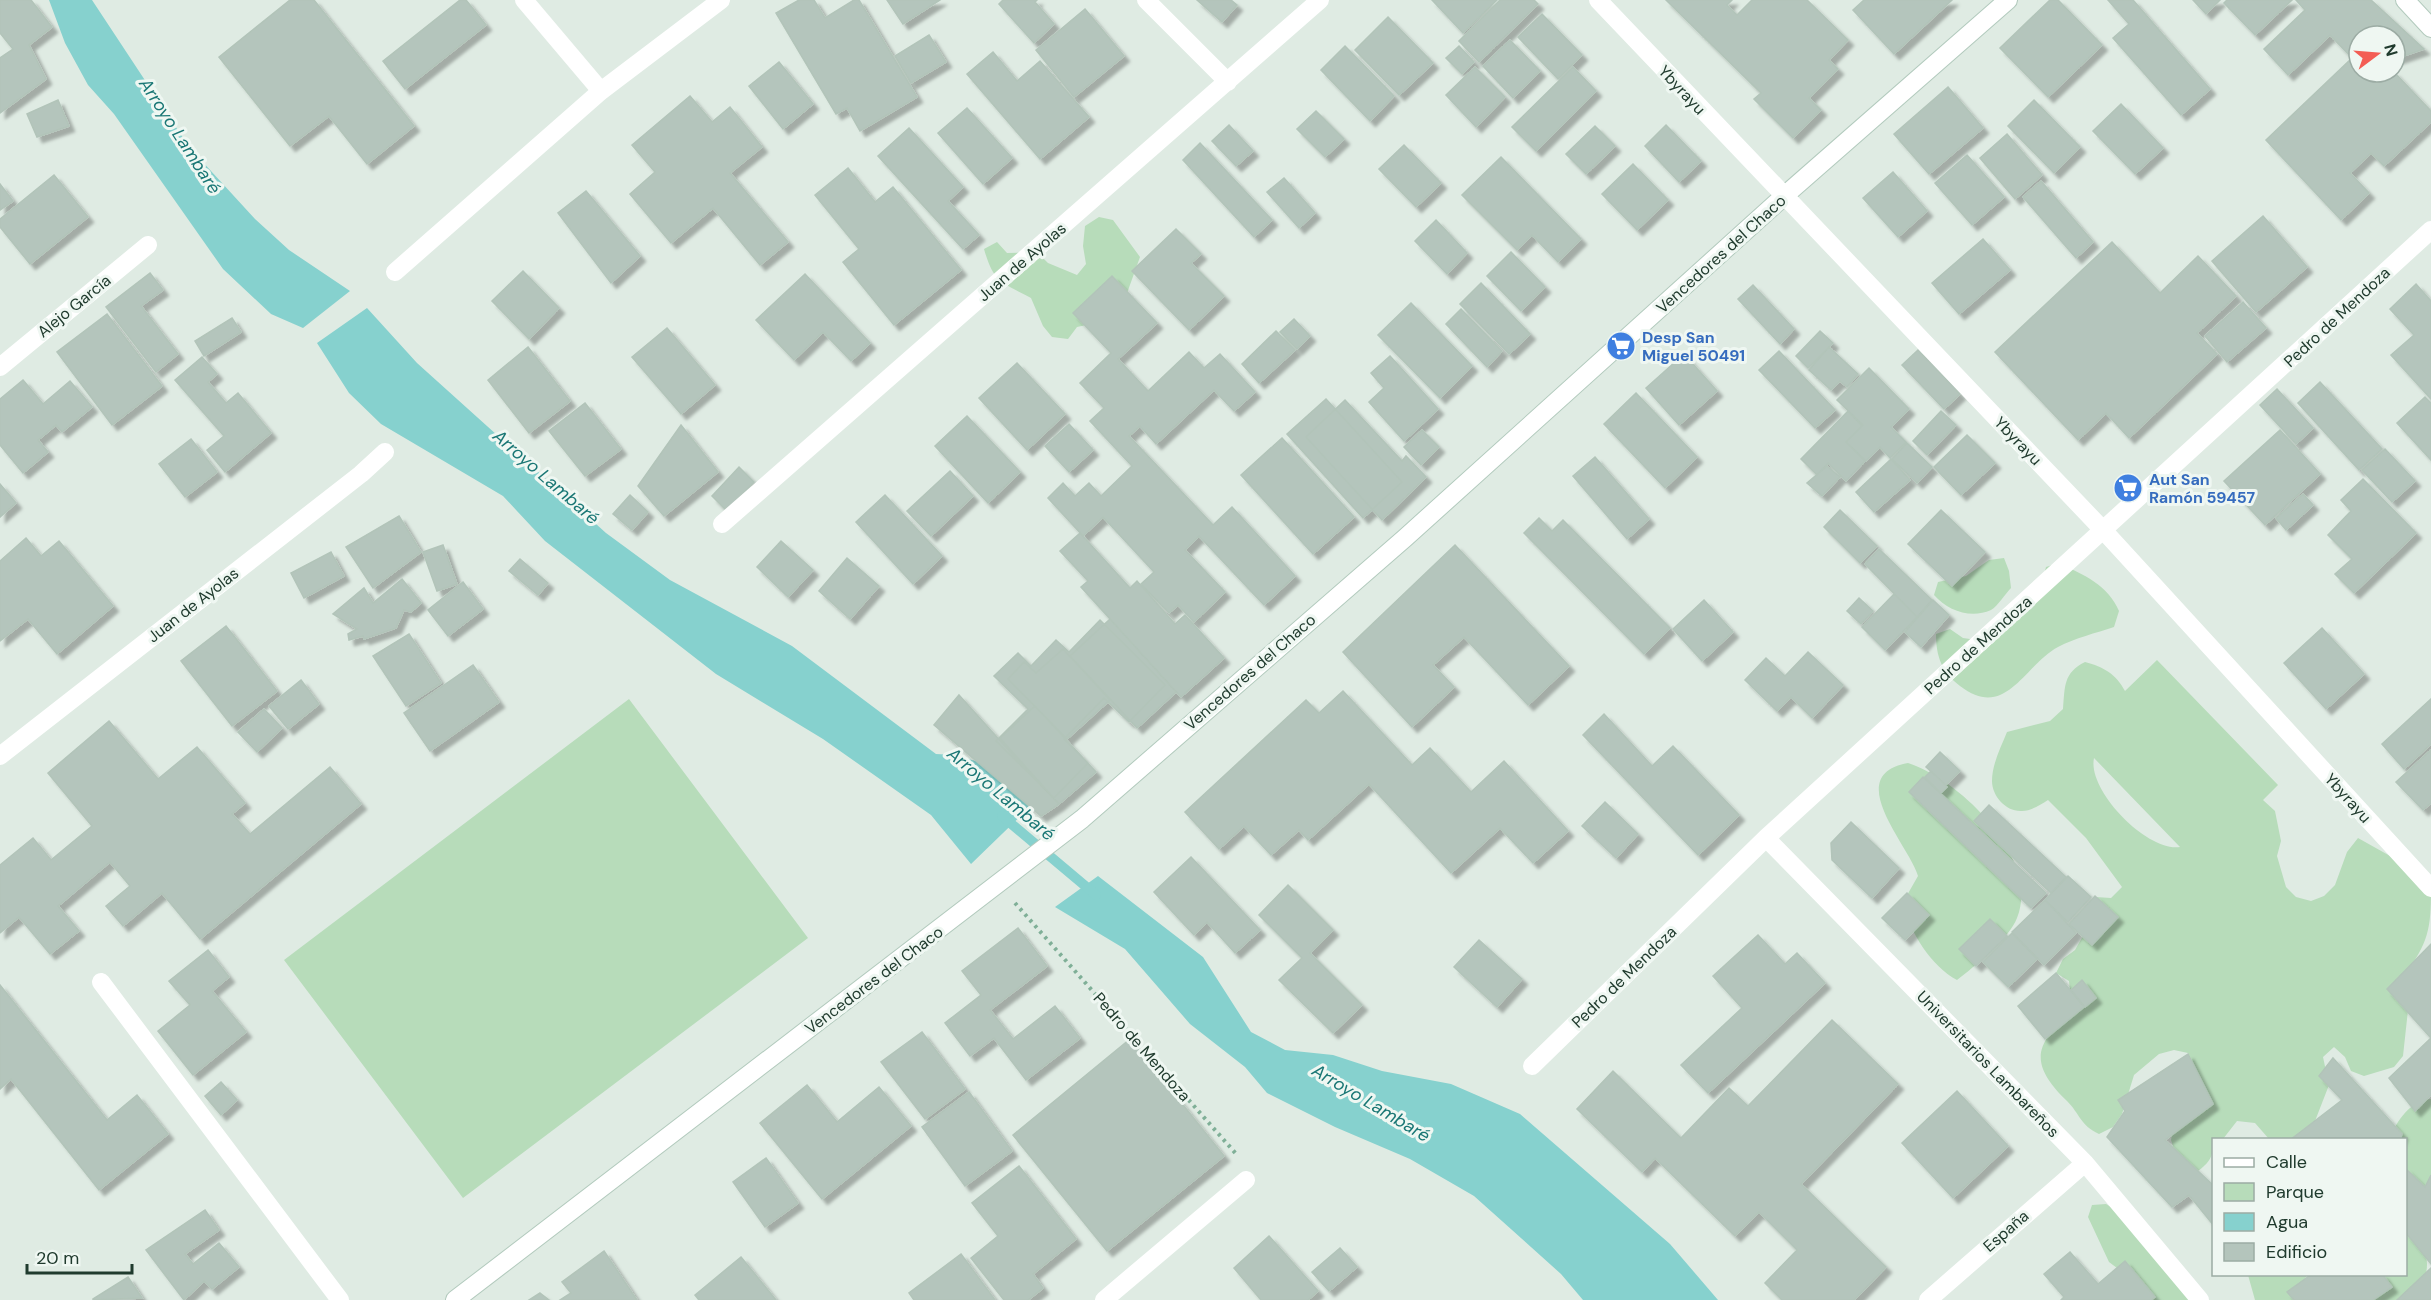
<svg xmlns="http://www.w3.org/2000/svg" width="2431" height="1300" font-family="'DM Sans',sans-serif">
  <defs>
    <filter id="shadow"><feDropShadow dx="5.5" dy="5.5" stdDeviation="1.5" flood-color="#0004"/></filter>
  </defs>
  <rect width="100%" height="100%" fill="#dfebe3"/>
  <path fill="#b7dcba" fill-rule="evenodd" d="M1099,217L1113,220L1140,257L1126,296L1091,324L1077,327L1068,339L1052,337L1043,326L1031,298C1002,282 994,284 984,249L997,242L1007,253L1037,252L1048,263L1077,275L1086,264L1083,246L1085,226Z
    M2004,558L2009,571L2011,588C2005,594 1998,606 1991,610C1971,619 1948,611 1934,595L1938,582L1966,576L1989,560Z
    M2059,563C2084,575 2108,585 2119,611L2114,627C2096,633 2075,638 2058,647C2023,666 2006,721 1960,686C1942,672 1936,657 1936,634L1950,629L1963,638L1977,640L2042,582L2046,567Z
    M2157,660L2278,785L2263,800L2275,811L2281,841L2277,856L2286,887L2296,897L2311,901L2324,896L2335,885L2347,852L2358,838L2399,861L2431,892C2431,927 2428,945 2405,973L2408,1010L2403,1056L2394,1067L2364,1076L2351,1071L2345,1057L2334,1047L2323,1057L2329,1085L2308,1139H2269L2255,1123L2237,1121L2223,1139L2214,1140C2213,1159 2209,1163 2194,1174L2180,1170L2171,1140L2174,1121L2194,1067L2188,1053L2174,1050L2159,1054L2134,1075L2122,1114L2113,1127L2099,1134C2080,1125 2080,1114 2067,1101C2003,1039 2077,1035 2069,981L2056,973L2063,959L2075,950L2083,936L2086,908L2096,897L2111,898L2122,887L2086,838L2048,800C2040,805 2031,811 2022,811C2006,812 1992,796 1992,781C1992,764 2001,747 2007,732L2050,721L2063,709C2065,687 2063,673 2085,662C2104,667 2116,674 2125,691ZM2094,758L2180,847C2147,852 2087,790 2094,758Z
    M629,699L808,938L463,1198L284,960Z
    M1908,763C1959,779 2041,858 2017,918C2009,939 1975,966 1957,980C1931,966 1911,933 1902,904L1918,876C1909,845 1841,775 1908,763Z
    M2431,1099C2431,1115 2431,1164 2431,1176C2427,1190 2409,1196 2406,1209V1140H2389C2397,1120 2410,1101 2431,1099Z
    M2106,1204L2132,1220L2191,1300H2139L2121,1271L2109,1262L2088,1217L2092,1205Z
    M2406,1223C2431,1260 2431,1255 2420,1300H2370L2372,1275L2406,1274Z
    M2248,1275H2307L2294,1300H2255Z"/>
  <path fill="#86d1ce" d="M49,0H92L189,147L255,219L289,250L350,291L303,328L271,314L223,269L114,114L88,85L65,43Z
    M367,308L417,363L606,533L670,580L792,646L936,754L954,755L990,765L1031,806L971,864L931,815L823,739L716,674L545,541L503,496L381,424L349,393L317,343Z
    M1098,876L1203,957L1251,1032L1285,1050L1333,1055L1382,1071L1451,1084L1520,1114L1670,1244L1718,1300H1583L1561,1274L1474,1196L1410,1159L1335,1127L1267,1093L1245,1067L1190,1024L1125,949L1055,907Z"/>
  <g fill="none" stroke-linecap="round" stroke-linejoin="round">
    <path stroke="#86d1ce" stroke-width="10" d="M1002,816L1096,895"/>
  </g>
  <path fill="#b4c5bc" stroke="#b2c4b9" stroke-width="1.5" filter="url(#shadow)" d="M0,0H31L52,27L29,45L46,79L0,113V58L13,49L0,33Z
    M290,0H314L414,126L367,164L329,116L290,146L219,57Z
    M460,0H466L486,25L405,89L383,61Z
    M799,0H814L825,18L854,0H859L917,97L860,131L847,108L836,114L776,13Z
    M887,0H940L903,24Z
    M1003,0H1037L1035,2L1054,24L1034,43L999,4Z
    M1197,0H1231L1237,5L1222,22Z
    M1432,0H1497L1463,33Z
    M1500,0H1534L1538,4L1479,62L1459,41Z
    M1666,0H1732L1727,5L1737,15L1752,0H1807L1848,40L1829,60L1838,69L1809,98L1821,110L1793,138L1754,99L1761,93Z
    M1864,0H1952L1894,54L1853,10Z
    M2050,0H2058L2102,45L2048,97L2000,48Z
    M2108,0H2133L2210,89L2181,115L2113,38L2129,24Z
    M2193,0H2220L2206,14Z
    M2227,0H2292L2255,35L2224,3Z
    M2296,0H2371L2424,49L2395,59V36H2359V72H2394L2431,111V122L2384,166L2371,153L2350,173L2369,193L2341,220L2266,140L2352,58L2330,35L2288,75L2264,49L2305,10Z
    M1085,9L1124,56L1074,97L1036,50Z
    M1542,14L1582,55L1558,79L1518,37Z
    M1388,17L1433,63L1399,95L1355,50Z
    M929,35L946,62L911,83L895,56Z
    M1510,40L1540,71L1513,98L1483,66Z
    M1345,46L1394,96L1370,121L1321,70Z
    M1459,46L1474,62L1462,74L1446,58Z
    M993,52L1017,81L1040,61L1089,117L1040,159L967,74Z
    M779,62L813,104L783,129L749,86Z
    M1475,67L1505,97L1476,127L1446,95Z
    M1573,67L1596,91L1536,151L1512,127Z
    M1948,87L1983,128L1929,174L1894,134Z
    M690,96L712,122L730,107L762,147L730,173L788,242L760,265L713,208L671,243L630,194L655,172L632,145Z
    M58,100L69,126L37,137L27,114Z
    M2034,100L2080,147L2054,173L2008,126Z
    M2121,104L2163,148L2135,174L2093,131Z
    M967,108L1012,158L983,184L938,133Z
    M1316,111L1344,139L1325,157L1297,129Z
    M1229,125L1253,151L1236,166L1212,141Z
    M1666,125L1701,161L1679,182L1645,146Z
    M1595,126L1615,146L1586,174L1566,154Z
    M909,128L963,187L948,201L979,235L963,249L878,156Z
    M2007,134L2042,175L2015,199L1980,158Z
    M1200,143L1272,220L1254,237L1183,160Z
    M1404,145L1441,183L1416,207L1379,169Z
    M1967,155L2004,197L1972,225L1935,183Z
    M1501,157L1581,239L1558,262L1532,235L1517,250L1462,195Z
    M1633,164L1668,200L1637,230L1602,194Z
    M848,168L875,202L893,187L961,270L894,325L843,262L859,249L815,195Z
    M1893,172L1927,211L1898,237L1863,198Z
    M54,175L88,217L30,264L0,227V219Z
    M1284,178L1315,213L1299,228L1267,192Z
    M2041,181L2093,242L2076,258L2023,197Z
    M0,184L13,201L0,210Z
    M586,191L640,256L611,283L558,213Z
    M2263,216L2307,267L2256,312L2212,261Z
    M1436,220L1467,253L1447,274L1415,241Z
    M1176,229L1201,254L1191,263L1224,296L1189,330L1132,271Z
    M1983,239L2010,270L1959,314L1932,283Z
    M2112,242L2160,293L2198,256L2236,296L2197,333L2217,354L2129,438L2106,413L2078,440L1995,352Z
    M1511,252L1545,287L1521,311L1487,276Z
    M523,271L559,308L529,339L492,301Z
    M150,273L163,290L141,306L178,354L156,372L106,307Z
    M805,274L870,343L851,361L823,332L794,360L756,320Z
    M1112,276L1157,323L1118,359L1148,391L1189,352L1204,368L1220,354L1255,392L1234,411L1214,390L1156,444L1140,426L1129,436L1213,525L1232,507L1295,576L1264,605L1199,536L1185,550L1225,592L1194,622L1178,605L1169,613L1141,584L1154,572L1103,517L1083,536L1048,498L1063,483L1075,496L1089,483L1101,496L1132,466L1090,421L1104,408L1080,383L1111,353L1073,313Z
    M1481,283L1530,334L1509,354L1460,304Z
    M2416,284L2431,301V399L2391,355L2414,335L2390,309Z
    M1753,285L1794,329L1780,344L1738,299Z
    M2243,302L2266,328L2227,362L2205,336Z
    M1411,303L1472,366L1440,398L1378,335Z
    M1461,309L1502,351L1487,367L1446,324Z
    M107,314L162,386L112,425L57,352Z
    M232,318L241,332L204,356L195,341Z
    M1294,319L1310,336L1297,349L1280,332Z
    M667,328L715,385L681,414L632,357Z
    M1276,331L1295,350L1259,383L1242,364Z
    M1820,331L1833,343L1808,368L1796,356Z
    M528,347L570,401L529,433L488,380Z
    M1829,347L1858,374L1847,387L1840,381L1831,390L1809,370Z
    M1918,350L1960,394L1944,409L1902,365Z
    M1779,351L1835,410L1815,428L1759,370Z
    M1684,354L1717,391L1679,425L1646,388Z
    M1390,356L1438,409L1404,441L1369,402L1384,388L1371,373Z
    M202,357L217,374L208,382L226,403L238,393L271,433L225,472L207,450L224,436L175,380Z
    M1017,363L1065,414L1027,450L979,398Z
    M1869,368L1909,409L1891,427L1906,442L1890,458L1880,447L1866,461L1846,442L1863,425L1837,400Z
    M23,380L43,404L70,381L92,407L62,432L56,425L38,440L48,452L23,473L0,445V399Z
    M2320,382L2382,449L2359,470L2298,403Z
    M2277,389L2313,428L2296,444L2260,405Z
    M1636,393L1697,457L1665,488L1604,424Z
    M2425,397L2431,403V460L2397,423Z
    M1326,399L1402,482L1363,518L1287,434Z
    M1345,400L1402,461L1406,456L1426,477L1382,520L1306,437Z
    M585,403L621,449L585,476L549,431Z
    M1848,411L1862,426L1846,442L1865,461L1846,481L1828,463L1817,475L1801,459Z
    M1941,411L1956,425L1927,455L1913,441Z
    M967,416L1020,472L988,503L935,446Z
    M1069,424L1093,450L1069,472L1045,446Z
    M681,425L718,472L664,516L638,486Z
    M1422,430L1439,447L1421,465L1404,447Z
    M2280,430L2320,474L2265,525L2224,481Z
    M1967,435L1995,463L1961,495L1934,467Z
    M1282,438L1354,517L1313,554L1241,475Z
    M191,439L217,472L185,497L159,464Z
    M1907,443L1932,467L1917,483L1892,459Z
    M2385,449L2415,481L2392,502L2362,470Z
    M1595,457L1649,519L1627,539L1573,476Z
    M1891,459L1910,480L1874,512L1856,492Z
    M1827,466L1840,477L1822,496L1807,483Z
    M739,467L754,482L727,511L712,496Z
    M950,471L973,496L931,536L907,511Z
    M2363,479L2416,533L2354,593L2335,574L2352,559L2328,535L2351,511L2341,500Z
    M0,484L16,503L0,517Z
    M2303,494L2313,505L2286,530L2276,518Z
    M630,495L648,512L632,530L613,514Z
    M885,495L942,556L913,584L856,522Z
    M1840,510L1877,546L1860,563L1824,527Z
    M1941,510L1985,552L1952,586L1908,544Z
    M399,516L421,552L373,588L346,547Z
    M1539,518L1552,531L1563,520L1670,628L1644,654L1524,533Z
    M1080,533L1130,588L1137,581L1175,624L1185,615L1224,658L1181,697L1081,587L1088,581L1060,551Z
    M26,538L41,556L59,541L113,606L57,654L28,619L0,641V561Z
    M781,541L813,570L788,597L757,567Z
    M443,545L457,584L437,591L423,552Z
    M1455,545L1569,666L1528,705L1464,637L1433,665L1454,687L1412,727L1343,652Z
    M1879,549L1932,600L1917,617L1865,564Z
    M331,552L344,576L304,598L291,573Z
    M847,558L879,586L850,619L819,591Z
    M520,559L548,583L538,595L509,571Z
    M402,579L421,603L411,612L404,610L396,628L364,639L363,636L349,640L348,634L357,629L333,614L364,588L373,603Z
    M463,582L483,609L448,636L428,610Z
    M1894,594L1917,617L1885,650L1862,627Z
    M1859,598L1873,611L1861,624L1847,611Z
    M1704,600L1733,632L1702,661L1673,629Z
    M1933,600L1949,615L1921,647L1905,632Z
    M1110,619L1176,692L1137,728L1070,656Z
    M1100,620L1165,685L1129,722L1104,698L1064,739L1088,763L1054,798L996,741L1028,709L994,676L1018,653L1031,666L1056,640L1069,652Z
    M226,626L277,691L232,726L181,661Z
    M2322,628L2364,674L2326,709L2284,663Z
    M409,634L441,683L406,706L373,656Z
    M1063,649L1110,700L1067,739L1008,679L1024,662L1036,673Z
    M1808,652L1843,685L1812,718L1791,697L1777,711L1745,680L1766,658L1785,676Z
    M473,665L499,702L430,751L404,713Z
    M301,680L319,704L288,729L269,706Z
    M1343,691L1412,765L1430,748L1471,792L1504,761L1568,831L1533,863L1500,828L1451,873L1369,784L1308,840L1299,830L1271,855L1244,826L1219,849L1185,812L1306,700L1319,713Z
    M959,695L1031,775L1059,804L1041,816L934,725Z
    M2431,699V744L2404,769L2382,744Z
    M1035,706L1096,772L1059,804L1000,738Z
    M264,709L282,728L257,752L238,732Z
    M1604,714L1652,766L1673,746L1739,815L1698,855L1583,735Z
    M109,721L158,779L197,747L245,803L232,814L250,834L330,767L361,804L200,939L162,893L123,926L106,906L130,886L110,862L58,906L79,931L50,954L19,917L0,933V865L33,838L51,860L92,826L48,773Z
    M2431,750V803L2423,810L2396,782Z
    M1940,752L1960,771L1946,785L1926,767Z
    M1931,771L1947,787L1941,793L1925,777Z
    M1923,777L2046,893L2031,908L1909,792Z
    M1605,802L1638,834L1616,858L1582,826Z
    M1989,805L2066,877L2051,893L1974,821Z
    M1851,822L1899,868L1872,898L1832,860L1831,843Z
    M1191,857L1260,930L1235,953L1207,922L1194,935L1154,892Z
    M2068,876L2091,897L2068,922L2045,900Z
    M1288,885L1333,930L1310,953L1362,1005L1333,1033L1279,980L1302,958L1259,915Z
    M1907,893L1929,915L1905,940L1882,918Z
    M2095,896L2118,917L2092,945L2069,924Z
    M2045,900L2076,933L2044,965L2012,932Z
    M1990,919L2007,936L1976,966L1959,949Z
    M1018,928L1047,966L990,1010L1013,1039L1055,1006L1080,1038L1026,1080L994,1038L970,1056L945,1023L981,995L962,971Z
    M2012,933L2037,959L2008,987L1983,962Z
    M1758,935L1785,964L1797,953L1825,983L1708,1093L1681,1065L1742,1008L1713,976Z
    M1479,940L1522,979L1497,1007L1454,967Z
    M2431,944V1038L2387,989Z
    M208,950L229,977L212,991L246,1032L193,1075L158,1031L190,1005L169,981Z
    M2056,973L2084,1007L2045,1039L2018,1006Z
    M2082,980L2096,998L2085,1007L2071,990Z
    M0,985L107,1120L137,1095L168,1134L99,1190L11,1079L0,1089Z
    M1832,1020L1898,1084L1801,1184L1886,1267L1854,1300H1782L1765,1283L1797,1250L1759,1212L1735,1236L1655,1158L1642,1172L1577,1109L1613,1071L1681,1138L1729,1088L1748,1106Z
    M922,1032L965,1089L925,1119L881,1062Z
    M2431,1038V1095L2415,1111L2389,1078Z
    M1130,1039L1224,1156L1107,1251L1013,1135Z
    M2188,1054L2213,1104L2165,1140L2214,1186V1226L2189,1195L2172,1207L2107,1137L2125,1111L2118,1100Z
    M2333,1058L2402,1134L2400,1140H2290L2342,1100L2319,1076Z
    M221,1082L237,1100L221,1115L205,1096Z
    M807,1085L837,1122L879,1087L911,1126L822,1199L760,1123Z
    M1957,1091L2008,1146L1953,1198L1902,1143Z
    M969,1092L1012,1151L965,1186L922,1127Z
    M766,1158L798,1203L765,1227L733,1182Z
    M1019,1166L1076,1239L1033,1274L1043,1288L1028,1300H1004L971,1258L998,1236L972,1203Z
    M2406,1169L2425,1187L2431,1175V1264L2406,1233Z
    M205,1210L219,1230L185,1254L193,1264L219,1243L239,1267L212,1289L204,1281L184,1300L146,1250Z
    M1269,1236L1318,1291L1308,1300H1261L1234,1268Z
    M1340,1248L1357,1267L1329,1291L1312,1272Z
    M604,1251L637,1300H560L571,1293L562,1282Z
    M2070,1252L2098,1284L2125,1261L2155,1297L2151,1300H2061L2064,1297L2044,1274Z
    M961,1254L995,1300H914L909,1293Z
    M741,1257L776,1300H699L695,1295Z
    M2431,1268V1300H2397Z
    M2312,1274H2382L2392,1287L2373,1300H2294L2287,1292Z
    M128,1277L142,1298L93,1300V1299Z
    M540,1293L549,1300H529Z"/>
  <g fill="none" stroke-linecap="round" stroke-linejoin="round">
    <g stroke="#b2cabd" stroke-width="20">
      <path id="secondary" d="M2405,0L2431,28
        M455,1300L1082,819L1405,538L1783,197L2008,0"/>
    </g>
    <path stroke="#7faf97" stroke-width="4" stroke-dasharray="3 4.5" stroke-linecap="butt" d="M1015,903L1238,1156"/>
    <path stroke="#fff" stroke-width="18" d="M524,0L601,91"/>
    <path stroke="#fff" stroke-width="18" d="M1146,0L1228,82
      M1598,0L2104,531L2431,888
      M395,272L601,91L721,0
      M0,367L148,245
      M722,524L1320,0
      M0,756L361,474L385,452
      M1766,838L2085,1163L2200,1300
      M101,982L340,1300
      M1532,1066L1766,838L2431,230
      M1104,1300L1246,1180
      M1928,1300L2085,1163"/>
    <use href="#secondary" stroke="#fff" stroke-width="18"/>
  </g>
  <defs>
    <g id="supermarket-disc" transform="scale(1.5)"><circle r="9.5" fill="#3f7fe0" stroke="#eff7f2"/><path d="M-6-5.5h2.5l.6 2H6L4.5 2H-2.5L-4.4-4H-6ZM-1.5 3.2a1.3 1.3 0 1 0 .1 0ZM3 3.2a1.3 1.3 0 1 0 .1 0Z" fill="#fff"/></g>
  </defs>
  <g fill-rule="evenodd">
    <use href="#supermarket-disc" x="1621" y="346"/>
    <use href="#supermarket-disc" x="2128" y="488"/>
  </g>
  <g text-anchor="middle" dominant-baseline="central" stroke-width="6" stroke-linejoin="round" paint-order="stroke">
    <g font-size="16" fill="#203b2e" stroke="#eff7f2">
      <text transform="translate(1682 90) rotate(47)">Ybyrayu</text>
      <text transform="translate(1721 254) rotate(-42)">Vencedores del Chaco</text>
      <text transform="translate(1022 262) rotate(-41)">Juan de Ayolas</text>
      <text transform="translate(74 306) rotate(-39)">Alejo García</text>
      <text transform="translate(2337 317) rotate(-43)">Pedro de Mendoza</text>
      <text transform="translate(2018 441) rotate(46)">Ybyrayu</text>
      <text transform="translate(193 605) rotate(-38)">Juan de Ayolas</text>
      <text transform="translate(1978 645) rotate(-42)">Pedro de Mendoza</text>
      <text transform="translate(1250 672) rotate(-41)">Vencedores del Chaco</text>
      <text transform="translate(2348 798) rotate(48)">Ybyrayu</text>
      <text transform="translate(1624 977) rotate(-44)">Pedro de Mendoza</text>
      <text transform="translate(874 980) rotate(-37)">Vencedores del Chaco</text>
      <text transform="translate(1142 1047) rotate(49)">Pedro de Mendoza</text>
      <text transform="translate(1988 1064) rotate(46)">Universitarios Lambareños</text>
      <text transform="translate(2006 1231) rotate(-41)">España</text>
    </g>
    <g font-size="16" font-weight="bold" fill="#366cbe" stroke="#eff7f2" text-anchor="start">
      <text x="1642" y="337">Desp San<tspan x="1642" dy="18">Miguel 50491</tspan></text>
      <text x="2149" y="479">Aut San<tspan x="2149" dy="18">Ramón 59457</tspan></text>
    </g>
    <g font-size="18" font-style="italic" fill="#1a7775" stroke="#eff7f2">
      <text transform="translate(180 136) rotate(57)">Arroyo Lambaré</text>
      <text transform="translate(546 477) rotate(41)">Arroyo Lambaré</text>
      <text transform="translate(1001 794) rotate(40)">Arroyo Lambaré</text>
      <text transform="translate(1371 1103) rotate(31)">Arroyo Lambaré</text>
    </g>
  </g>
  <rect x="2212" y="1138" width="195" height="138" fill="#eff7f2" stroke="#9caca4" stroke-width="1.5"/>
  <rect x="2224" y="1158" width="30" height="9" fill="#ffffff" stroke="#9caca4" stroke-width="1.5"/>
  <text x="2266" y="1168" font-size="18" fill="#203b2e">Calle</text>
  <rect x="2224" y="1183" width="30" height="18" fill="#b7dcba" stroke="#9caca4" stroke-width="1.5"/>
  <text x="2266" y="1198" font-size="18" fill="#203b2e">Parque</text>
  <rect x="2224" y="1213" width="30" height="18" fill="#86d1ce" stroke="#9caca4" stroke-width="1.5"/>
  <text x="2266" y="1228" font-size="18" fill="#203b2e">Agua</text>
  <rect x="2224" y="1243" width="30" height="18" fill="#b4c5bc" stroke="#9caca4" stroke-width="1.5"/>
  <text x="2266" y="1258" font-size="18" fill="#203b2e">Edificio</text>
  <g transform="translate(2377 54) rotate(74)"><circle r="28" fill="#eff7f2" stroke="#9caca4" stroke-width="1.5"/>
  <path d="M0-4.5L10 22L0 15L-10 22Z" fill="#f35d54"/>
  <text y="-9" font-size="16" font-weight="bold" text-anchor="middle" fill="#203b2e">N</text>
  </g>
  <path d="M27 1264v9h105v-9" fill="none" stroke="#203b2e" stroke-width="3"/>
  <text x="36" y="1264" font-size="18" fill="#203b2e" stroke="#eff7f2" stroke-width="4.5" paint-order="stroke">20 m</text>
</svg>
